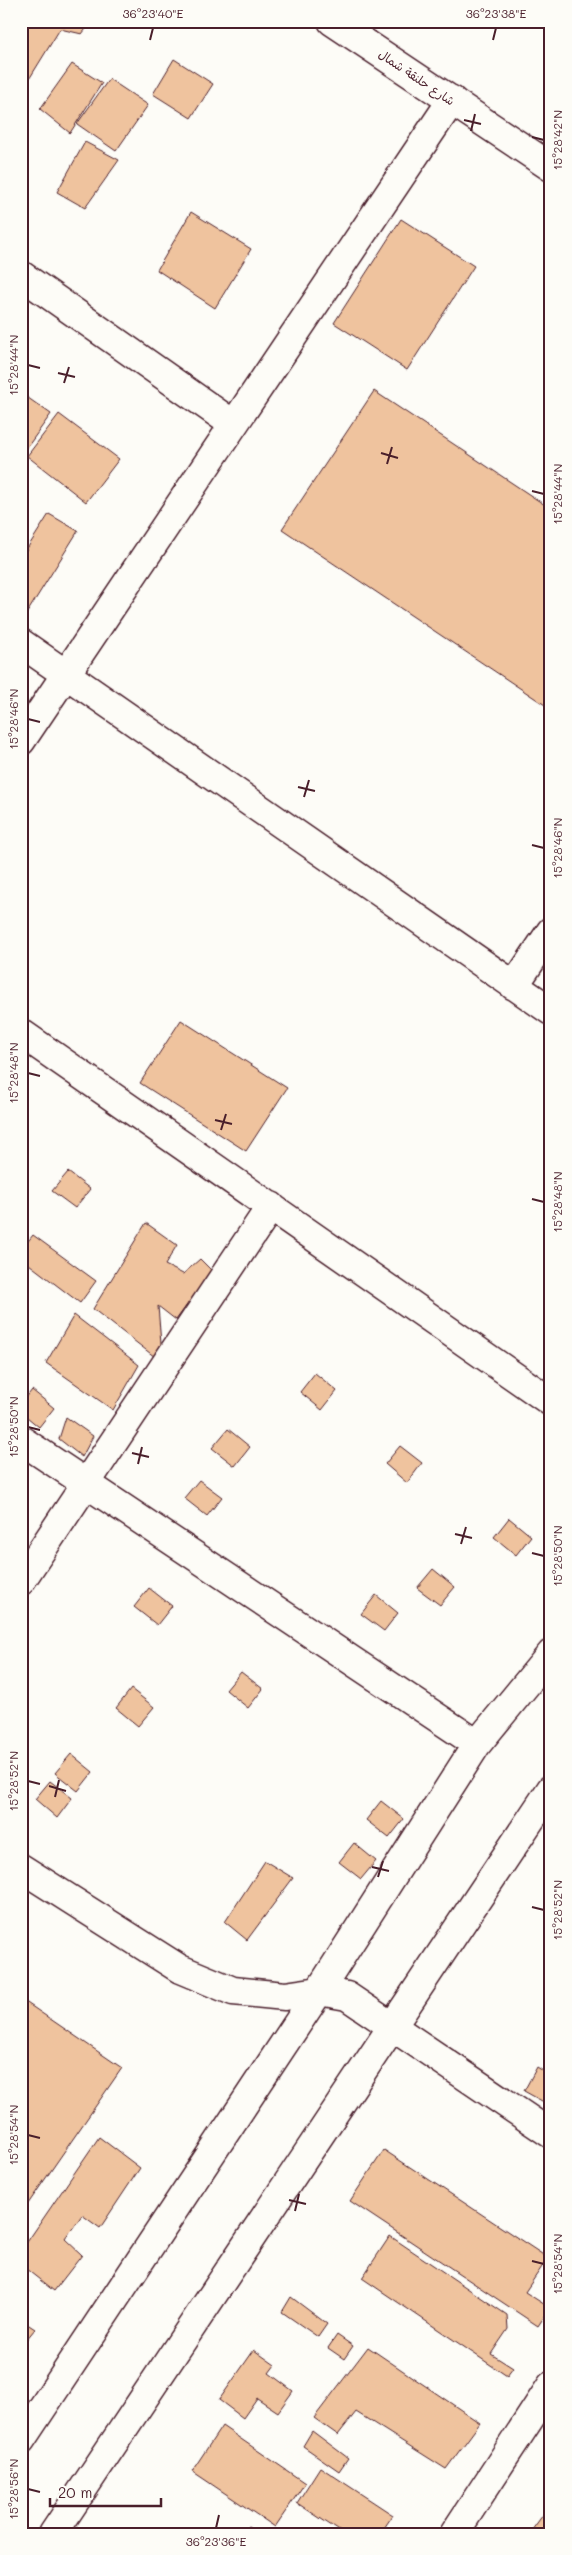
<svg xmlns="http://www.w3.org/2000/svg" width="572" height="2555" font-family="Mali,'Playpen Sans Arabic',sans-serif">
  <rect width="100%" height="100%" fill="#fdfcf7"/>
  <filter id="ink" filterUnits="userSpaceOnUse"><feTurbulence type="fractalNoise" baseFrequency=".02" numOctaves="2"/><feDisplacementMap in="SourceGraphic" scale="10" xChannelSelector="R" yChannelSelector="G"/><feConvolveMatrix kernelMatrix="1 2 1 2 8 2 1 2 1" color-interpolation-filters="sRGB"/></filter>
  <g filter="url(#ink)">
    <path fill="#efc39e" stroke="#4a1f2b" d="M21,21H92L82,34L60,29L23,89Z
      M174,59L213,84L191,118L153,94Z
      M72,64L102,83L70,133L40,109Z
      M109,79L148,105L116,151L77,124Z
      M85,142L119,160L85,208L57,192Z
      M191,212L251,249L215,308L157,270Z
      M401,219L474,266L407,370L334,323Z
      M374,391L551,509V709L282,529Z
      M21,393L51,414L23,453L21,451Z
      M59,414L119,459L86,502L27,456Z
      M49,514L78,531L25,616L21,613V558Z
      M181,1020L287,1088L246,1151L140,1083Z
      M68,1172L90,1189L75,1208L52,1191Z
      M146,1223L177,1245L165,1265L183,1274L200,1259L212,1271L176,1320L158,1306L161,1344L155,1357L93,1309Z
      M33,1235L96,1281L80,1303L21,1258V1250Z
      M74,1315L139,1365L113,1410L46,1363Z
      M315,1373L337,1391L322,1410L300,1392Z
      M32,1390L54,1408L39,1427L21,1412V1404Z
      M66,1417L93,1436L82,1457L59,1439Z
      M228,1429L250,1447L235,1466L212,1448Z
      M400,1446L422,1463L407,1483L385,1464Z
      M199,1480L222,1497L207,1516L184,1498Z
      M509,1518L531,1536L516,1555L494,1537Z
      M433,1569L455,1587L440,1605L417,1588Z
      M149,1588L172,1606L157,1625L134,1607Z
      M376,1595L398,1613L384,1631L361,1614Z
      M241,1672L263,1689L248,1708L226,1690Z
      M131,1689L154,1707L138,1726L116,1708Z
      M71,1754L93,1772L78,1791L55,1773Z
      M50,1781L72,1798L57,1818L35,1799Z
      M381,1801L404,1819L389,1838L366,1820Z
      M354,1843L376,1861L361,1879L339,1862Z
      M265,1861L293,1878L247,1940L225,1922Z
      M21,1999L122,2068L21,2214Z
      M537,2067L551,2076V2106L524,2091Z
      M99,2137L140,2168L100,2228L82,2215L65,2239L82,2255L54,2291L21,2265V2251Z
      M384,2150L548,2258L525,2292L550,2308L538,2326L350,2201Z
      M390,2236L507,2315L508,2329L491,2354L513,2368L507,2376L362,2278Z
      M291,2297L327,2324L318,2337L282,2312Z
      M21,2320L35,2329L21,2346Z
      M337,2335L353,2346L344,2359L328,2348Z
      M368,2347L480,2423L446,2469L356,2412L338,2435L314,2418Z
      M254,2350L275,2365L269,2373L293,2391L278,2412L257,2398L243,2418L219,2400Z
      M222,2426L305,2483L275,2527L192,2471Z
      M312,2431L348,2458L339,2471L303,2446Z
      M320,2467L393,2515L380,2534H344L297,2503Z
      M551,2504V2534H529Z
      M248,2526L259,2534H243Z"/>
    <g fill="none" stroke-linecap="round" stroke-linejoin="round">
      <g stroke="#4a1f2b" stroke-width="31">
        <path id="minor" d="M21,275L233,424
          M21,643L551,1011
          M21,741L452,100
          M514,986L551,931
          M21,1033L551,1402
          M21,1440L477,1744
          M21,1581L271,1206
          M21,1868L180,1969L233,1991L285,1996L319,1991L347,1996L551,2134
          M21,2440L319,1991L477,1744L551,1654
          M53,2534L551,1789
          M454,2534L551,2386"/>
      </g>
      <g stroke="#4a1f2b" stroke-width="31">
        <path id="tertiary" d="M332,21L551,167"/>
      </g>
      <use href="#minor" stroke="#fdfcf7" stroke-width="28"/>
      <use href="#tertiary" stroke="#fdfcf7" stroke-width="28"/>
    </g>
  </g>
  <path fill="none" stroke="#4a1f2b" stroke-width="2" d="M150,40L153,28M493,40L496,28M464,120L481,124M471,131L475,114M532,137L544,140M28,365L40,368M58,373L75,377M64,383L69,367M381,453L398,458M387,464L392,447M532,491L544,494M28,719L40,722M298,787L315,791M304,797L309,780M532,845L544,848M28,1073L40,1076M215,1120L232,1124M221,1130L226,1114M532,1199L544,1202M28,1427L40,1430M132,1453L149,1457M138,1464L142,1447M455,1534L472,1538M461,1544L466,1527M532,1553L544,1556M28,1781L40,1784M49,1786L66,1791M55,1797L59,1780M372,1867L389,1871M378,1877L383,1861M532,1907L544,1910M28,2135L40,2138M289,2200L306,2204M295,2211L299,2194M532,2261L544,2264M28,2489L40,2492M216,2528L219,2515"/>
  <g text-anchor="middle" dominant-baseline="central" stroke-width="5" stroke-linejoin="round" paint-order="stroke">
    <g font-size="12" fill="#4a1f2b" stroke="#fdfcf7">
      <text transform="translate(417 77) rotate(34)">شارع حلنقة شمال</text>
    </g>
  </g>
  <rect width="572" height="2555" fill="none" stroke="#fdfcf7" stroke-width="55"/>
  <path d="M50 2498v8h111v-8" fill="none" stroke="#4a1f2b" stroke-width="2.5"/>
  <text x="58" y="2498" font-size="15" fill="#4a1f2b" stroke="#fdfcf7" stroke-width="4" paint-order="stroke">20 m</text>
  <rect x="28" y="28" width="516" height="2500" fill="none" stroke="#4a1f2b" stroke-width="2"/>
  <g font-size="12" text-anchor="middle" fill="#4a1f2b">
    <text x="153" y="18">36°23'40"E</text>
    <text x="496" y="18">36°23'38"E</text>
    <text transform="translate(558 140) rotate(-90)" y="4">15°28'42"N</text>
    <text transform="translate(14 365) rotate(-90)" y="4">15°28'44"N</text>
    <text transform="translate(558 494) rotate(-90)" y="4">15°28'44"N</text>
    <text transform="translate(14 719) rotate(-90)" y="4">15°28'46"N</text>
    <text transform="translate(558 848) rotate(-90)" y="4">15°28'46"N</text>
    <text transform="translate(14 1073) rotate(-90)" y="4">15°28'48"N</text>
    <text transform="translate(558 1202) rotate(-90)" y="4">15°28'48"N</text>
    <text transform="translate(14 1427) rotate(-90)" y="4">15°28'50"N</text>
    <text transform="translate(558 1556) rotate(-90)" y="4">15°28'50"N</text>
    <text transform="translate(14 1781) rotate(-90)" y="4">15°28'52"N</text>
    <text transform="translate(558 1910) rotate(-90)" y="4">15°28'52"N</text>
    <text transform="translate(14 2135) rotate(-90)" y="4">15°28'54"N</text>
    <text transform="translate(558 2264) rotate(-90)" y="4">15°28'54"N</text>
    <text transform="translate(14 2489) rotate(-90)" y="4">15°28'56"N</text>
    <text x="216" y="2546">36°23'36"E</text>
  </g>
</svg>
